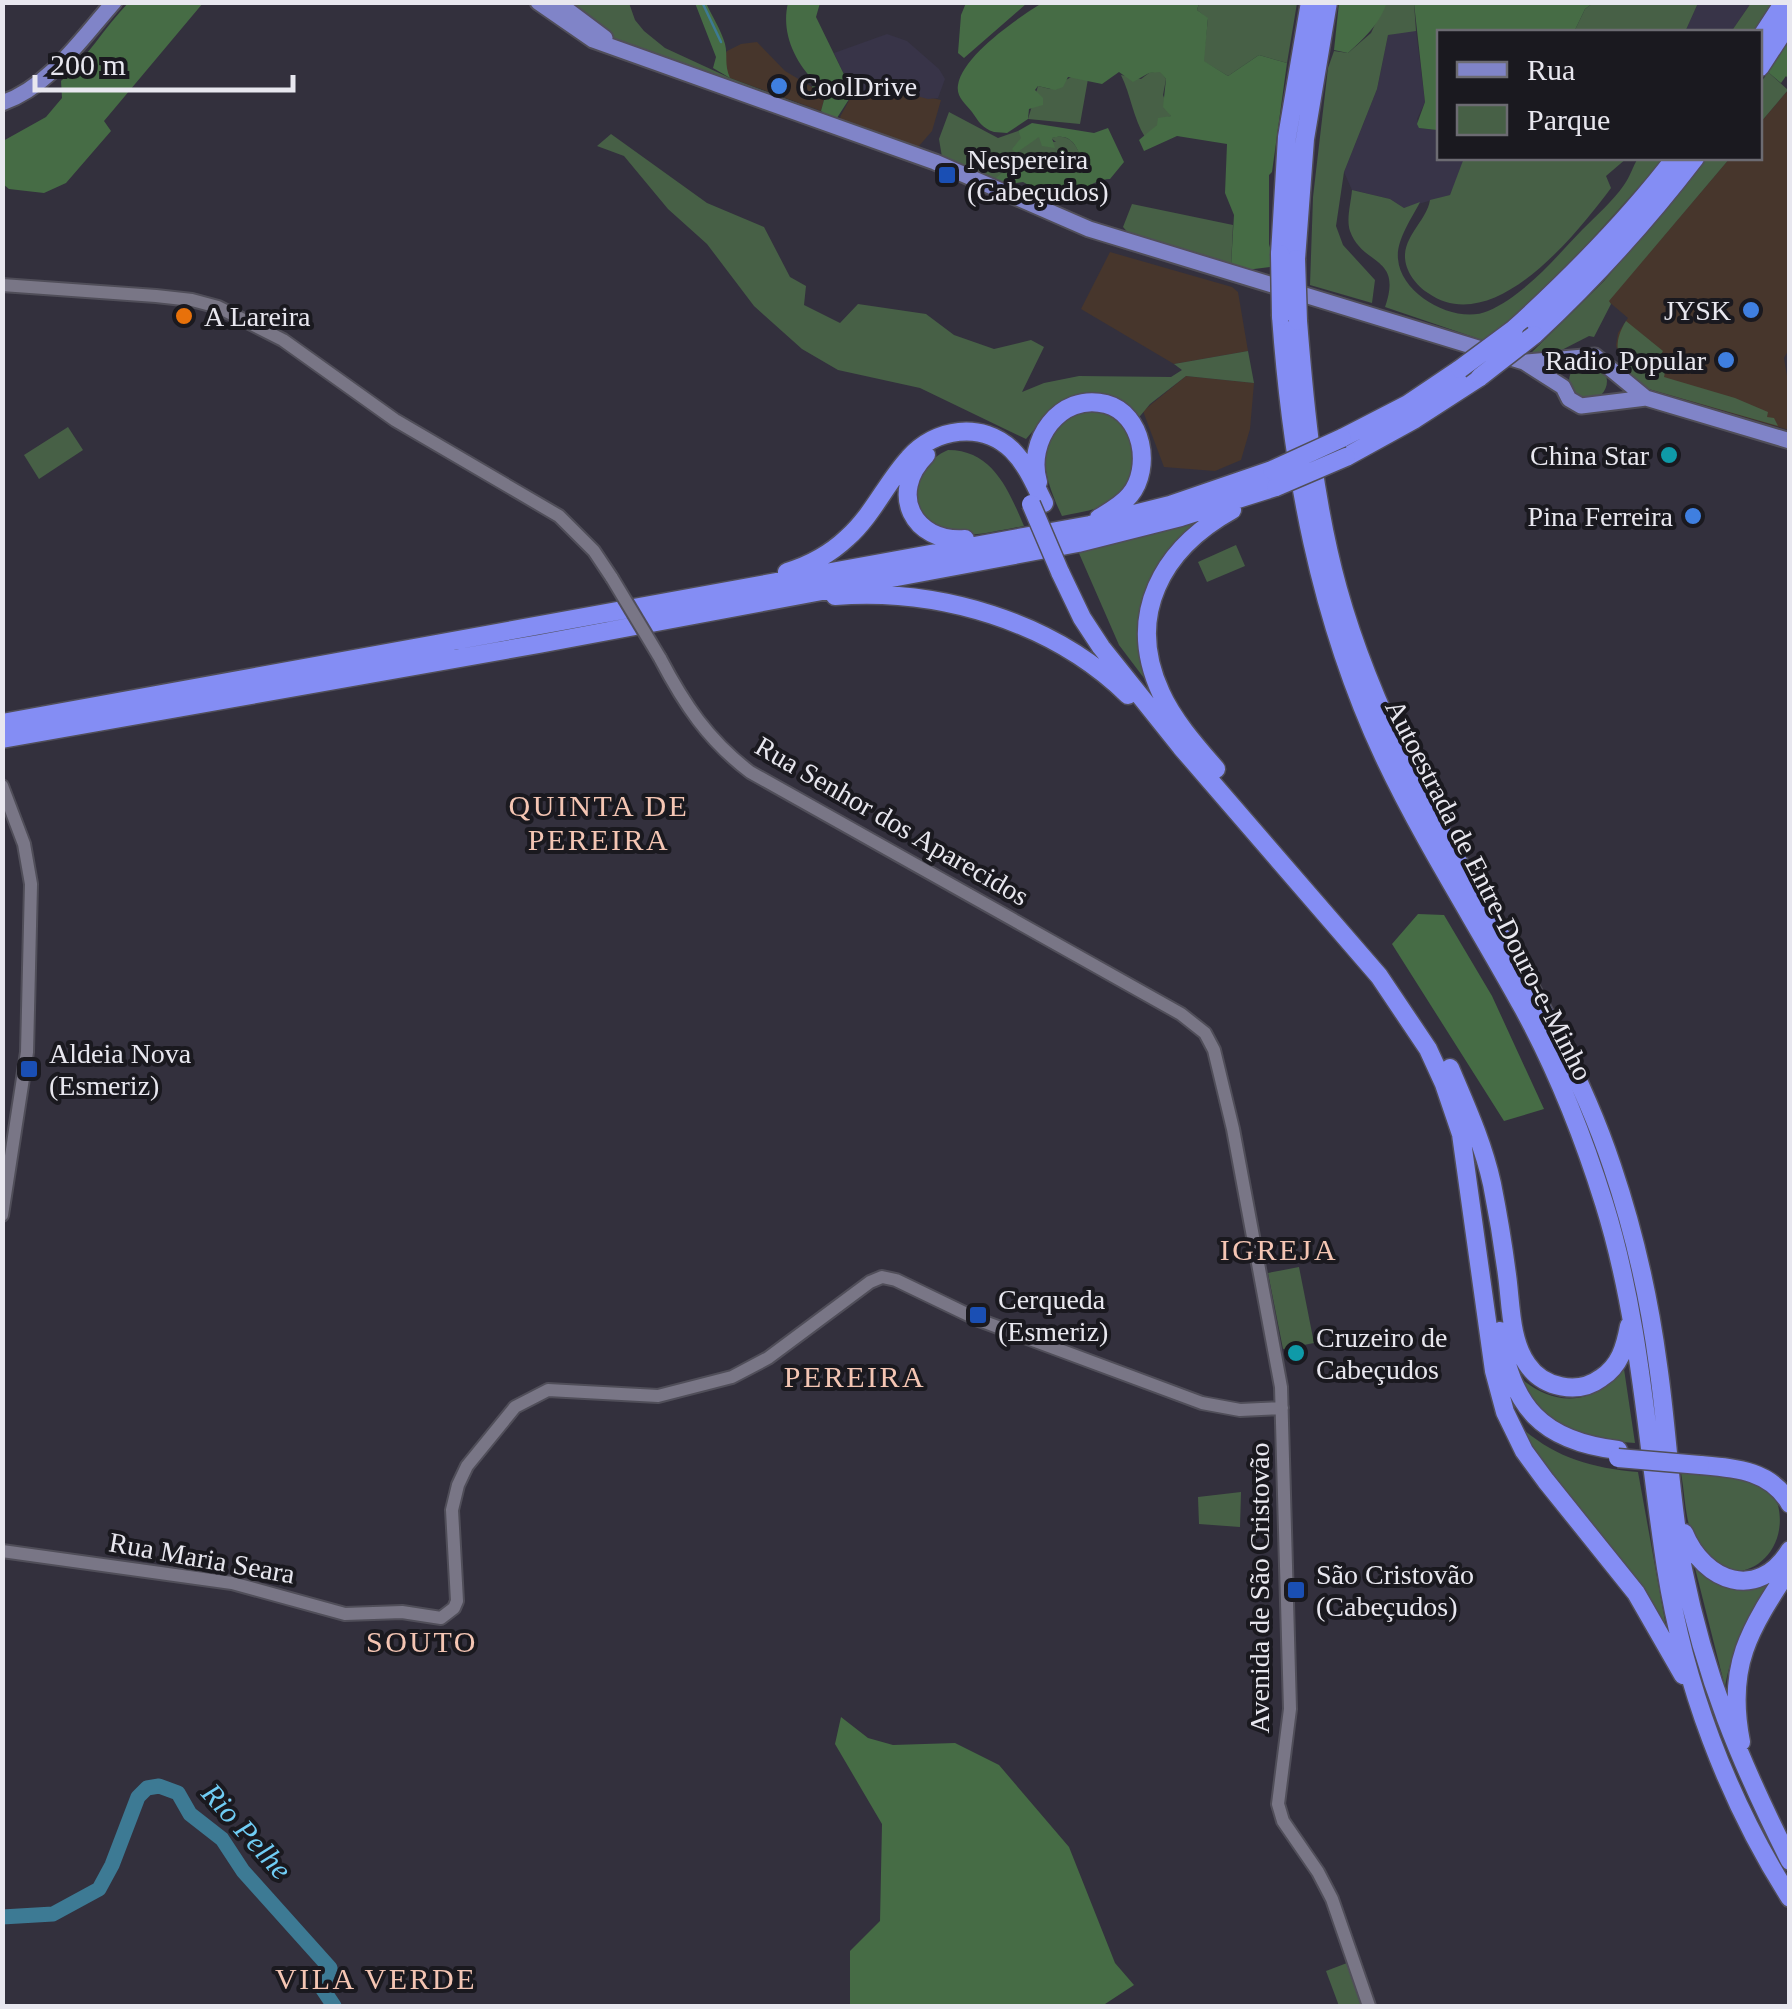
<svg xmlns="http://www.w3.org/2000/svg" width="1792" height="2009" font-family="'Times New Roman',serif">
  <rect width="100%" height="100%" fill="#33303d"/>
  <path fill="#47362c" d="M757,42L785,71L812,87L824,100L821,111L730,78L724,66V56L727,51L741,44Z
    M883,87L941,100L932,131L919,146L914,148L845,125L840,117L853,93L879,95Z
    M1788,90L1790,347L1784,358L1789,388V430L1645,388L1620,362L1616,345L1618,333L1628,318L1608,301L1730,158H1760V123Z
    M1110,252L1232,287L1238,292L1248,351L1174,364L1081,309Z
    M1186,376L1254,383L1250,429L1241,460L1215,471L1164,467L1143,411Z"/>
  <path fill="#383448" d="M1698,3H1751L1731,32H1685Z
    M1405,31H1416L1425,102L1417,119L1420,128L1439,130L1440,158H1464L1465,161L1450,195L1404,208L1390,199L1352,190L1344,172L1377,89L1388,35Z
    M887,34L907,41L939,69L945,79L938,98L928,99L883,87L880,95L853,93L834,53Z"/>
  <path fill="#476046" d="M564,3H629L635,20L644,31L665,48L730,78L800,104L795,108L626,45L598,29Z
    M1199,3H1297L1287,63L1259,55L1228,76L1203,61L1208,19L1197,10Z
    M1385,3H1414L1416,31L1388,35L1377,89L1344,172L1336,226L1343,245L1375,280L1372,303L1310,285L1313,197L1328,68L1334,51L1348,53L1371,33Z
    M1593,3H1698L1685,32H1574L1585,9Z
    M1751,3H1774L1754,32H1731Z
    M1160,71L1166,79L1163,95L1171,116L1165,118L1145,137C1133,118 1131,95 1121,75L1141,79L1149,73Z
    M1768,72L1788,90L1760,123V84Z
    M1073,76L1088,79L1080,124L1028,119L1038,86L1050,89Z
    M949,112L998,138L1018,131L1026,144L1040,136L1043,141L1056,142L1051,138C1072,132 1077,147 1083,162L1072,166L1069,164L1073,157L1050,166L1008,168L997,183L942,157L939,139Z
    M611,134L707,203L764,227L790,277L806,286L804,305L840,323L858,304L926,314L954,335L994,349L1031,340L1044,347L1022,392L1044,383L1079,376L1171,377L1182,370L1174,364L1248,351L1254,383L1186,376L1150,404L1136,421L1110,402L1044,418L1026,439L920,388L838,370L802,349L754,306L707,244L668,209L624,156L597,146Z
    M1464,158H1627L1606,176L1611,188C1576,235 1493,339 1428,293C1416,285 1404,270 1405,254C1407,233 1427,219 1430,200L1450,195Z
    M1638,158H1665L1557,278L1485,341L1385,307C1403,255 1363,267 1350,231C1346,219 1351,203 1352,190L1390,199L1404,208L1420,202C1412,218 1396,240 1398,259C1401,296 1457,325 1488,311C1526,294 1554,259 1582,230C1596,216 1613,201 1624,185C1630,177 1633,166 1638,158Z
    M1707,158H1730L1609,301L1611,304L1594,337L1589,336L1552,355L1531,353L1604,281Z
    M1132,204L1233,225L1231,266L1132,237L1123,227Z
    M1626,321L1663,351L1660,356L1666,368L1664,377L1735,398L1768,412L1767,417L1774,418L1778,426L1645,388C1621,371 1608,349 1626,321Z
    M1569 381a19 19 0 1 1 38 0a19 19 0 1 1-38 0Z
    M1095,410C1130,419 1149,458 1127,490C1113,509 1083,511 1062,516C1040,470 1028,420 1095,410Z
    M68,427L83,450L39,479L24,455Z
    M948,450C993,450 1009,491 1024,526C1005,529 963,540 946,533C903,516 910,466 948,450Z
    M1199,521L1162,558L1153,576L1156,694L1119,645L1078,551Z
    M1236,545L1245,566L1207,582L1198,562Z
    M1299,1267L1314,1343L1283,1349L1268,1273Z
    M1624,1369L1635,1443C1577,1439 1543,1430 1517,1375C1542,1398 1576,1409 1606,1385C1613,1380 1617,1373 1624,1369Z
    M1515,1422C1553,1457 1587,1467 1638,1472L1667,1632L1531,1451Z
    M1681,1473C1706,1474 1735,1472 1757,1483C1766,1488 1774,1496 1778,1505C1792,1563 1723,1601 1695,1541C1685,1523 1685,1494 1681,1473Z
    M1241,1492L1240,1527L1199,1524L1198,1497Z
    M1695,1568C1722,1594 1750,1593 1781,1574C1753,1609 1733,1642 1725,1687Z
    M1347,1963L1362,2006H1339L1326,1971Z"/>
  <path fill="#466c45" d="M129,2L203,3L104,121L111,131L66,183L44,193L9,189L3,184V141L46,117L62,98L61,81C87,58 104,28 129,2Z
    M695,3H706C712,16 721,30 725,44C728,56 724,64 730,78L713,68L716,57Z
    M788,3H820L816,17L853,93L835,121L821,111L824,100L812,87L815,82C794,61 781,32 788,3Z
    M966,3L1024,2L1026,4L964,58L958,53L961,15Z
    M1042,3H1199L1197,10L1208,18L1204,61L1228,76L1259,55L1287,63L1272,172L1269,175V244L1274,263L1270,267L1246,270L1231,266L1234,215L1225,193L1227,144L1177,136L1144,151L1139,140L1157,125L1158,118L1171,116L1163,107L1166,79L1160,72L1149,73L1133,82L1119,72L1102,84L1068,77L1063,87L1055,90L1038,86L1035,90L1043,98V105L1029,109L1028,119L1007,133L994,132C982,128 979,122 972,112C965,103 956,97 958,85C963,55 1018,18 1042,3Z
    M1339,3L1386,5C1378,26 1364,38 1348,53L1334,50Z
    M1414,3V2L1593,3L1585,9L1574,32H1440V130H1437L1419,128L1417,124L1425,102Z
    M1789,41V80L1786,76L1781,83L1768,72Z
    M1032,123L1094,133L1108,128L1124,162L1110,179C1089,179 1071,204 1049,199C1041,197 1032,186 1023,182L1002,185L997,183L996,178L1008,168L1050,166L1057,162L1054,158L1056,154L1064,151L1073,157L1070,164L1079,166L1083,163C1077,147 1072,132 1052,138L1055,148L1042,146L1039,137L1016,153L1012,149L1021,138L1018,131Z
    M1418,914L1444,915L1492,996L1544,1109L1504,1121L1392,944Z
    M841,1717L868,1738L893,1745L955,1743L999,1765L1069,1847L1115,1963L1134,1985L1102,2006H850V1951L880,1921L882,1824L835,1744Z"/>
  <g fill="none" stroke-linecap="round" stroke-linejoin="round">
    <path stroke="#3d7a94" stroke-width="2.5" d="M702,2L721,42"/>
    <path stroke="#3d7a94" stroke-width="15" d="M2,1917L53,1914L99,1889L112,1865L138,1797L147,1788L159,1786L178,1793L190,1814L222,1839L243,1871L330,1968L322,1988L334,2006"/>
    <g stroke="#504e59" stroke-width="16">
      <path id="tertiary" d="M2,285L156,296L192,300L218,307L283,340L395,420L559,516L594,551L612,578
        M660,658C684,704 708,740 750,772L1181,1014L1205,1033L1214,1050L1233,1129L1281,1387L1290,1709L1278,1804L1283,1821L1318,1872L1332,1899L1369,2006
        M2,786L24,844L31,884L27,1052L2,1215
        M2,1551L232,1583L345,1614L402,1612L441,1618L454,1608L457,1601L452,1510L458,1485L467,1466L515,1407L548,1390L658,1396L732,1377L768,1358L870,1282L882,1277L896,1280L979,1320L1202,1403L1240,1410L1282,1408"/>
    </g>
    <g stroke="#504e59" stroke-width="19">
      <path id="primary" d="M538,2L593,40L935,162L1089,229L1524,362L1563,387L1569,399L1581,406L1646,398L1790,441
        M557,2L605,38
        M2,103C50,86 81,39 114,2
        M1527,362L1595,356L1646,398"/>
    </g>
    <g stroke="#504e59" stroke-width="21">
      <path id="motorway" d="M1760,39L1784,2
        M1760,67L1790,21
        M1280,254L1287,137L1310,2
        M1296,259L1305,139L1328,2
        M1281,316C1292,469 1319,618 1384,757C1425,844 1477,924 1523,1008C1557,1070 1583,1136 1604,1203C1641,1321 1647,1446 1666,1568C1684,1684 1727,1799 1790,1898
        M1298,321C1305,410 1314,502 1338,589C1361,672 1399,754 1440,830C1501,940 1572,1045 1612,1166C1634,1231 1649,1297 1658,1365C1668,1433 1670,1502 1683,1569C1705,1678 1740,1762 1790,1861
        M1514,329C1572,276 1627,221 1675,158
        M1534,335C1593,280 1646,222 1695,158
        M1342,438L1408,404L1460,369
        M926,455C888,493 913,543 965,539
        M1346,457L1415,419L1480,377
        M1038,482C1026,442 1059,392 1106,404C1143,414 1152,468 1130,495C1122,505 1109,512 1099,518
        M787,572C810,565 830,554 847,538C873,515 886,483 909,458C935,428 982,421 1012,450C1027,465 1035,485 1044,503
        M1060,572L1082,618L1101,647L1181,747L1379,976L1428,1049L1444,1084L1461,1134L1494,1371L1505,1412L1524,1451L1546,1481L1636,1593L1683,1675
        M835,596C939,588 1052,621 1128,695
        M2,723L1090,525L1170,505L1272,470
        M2,739L539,644L1078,543L1181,517L1276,487
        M1216,769C1197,747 1173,720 1161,693C1125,615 1162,549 1232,510
        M1450,1068C1466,1106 1483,1143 1492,1184C1498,1214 1503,1244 1507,1275C1511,1303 1510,1340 1527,1364C1543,1388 1578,1395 1601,1378C1620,1366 1625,1347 1629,1326
        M1500,1331C1511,1407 1542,1441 1618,1450
        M1700,1465C1735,1468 1771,1470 1790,1504
        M1684,1533C1704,1582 1758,1602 1790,1550
        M1741,1742C1726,1666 1749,1630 1790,1568"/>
    </g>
    <use href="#tertiary" stroke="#797686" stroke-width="12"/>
    <use href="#primary" stroke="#8084c8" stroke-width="15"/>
    <use href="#motorway" stroke="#848df4" stroke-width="18"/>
    <g stroke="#504e59" stroke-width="16" stroke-linecap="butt">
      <path id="tertiary-bridge" d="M612,578L660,658"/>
    </g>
    <g stroke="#504e59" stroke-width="21" stroke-linecap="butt">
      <path id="motorway-bridge" d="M1280,254L1281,316
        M1296,259L1298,321
        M1460,369L1514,329
        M1480,377L1534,335
        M1272,470L1342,438
        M1276,487L1346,457
        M1031,504L1060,572
        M1618,1458L1700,1465"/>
    </g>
    <use href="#tertiary-bridge" stroke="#797686" stroke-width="12"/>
    <use href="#motorway-bridge" stroke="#848df4" stroke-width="18"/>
  </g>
  <g fill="#3f7fe0" stroke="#1a191f" stroke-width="4">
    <circle cx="779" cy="86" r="10"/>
    <circle cx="1751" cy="310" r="10"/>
    <circle cx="1726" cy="360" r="10"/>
    <circle cx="1693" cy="516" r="10"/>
  </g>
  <g fill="#1a4fb4" stroke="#1a191f" stroke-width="4">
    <rect x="937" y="165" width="20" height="20" rx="5"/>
    <rect x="19" y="1059" width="20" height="20" rx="5"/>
    <rect x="968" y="1305" width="20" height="20" rx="5"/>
    <rect x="1286" y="1580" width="20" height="20" rx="5"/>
  </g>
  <circle fill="#e8710a" stroke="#1a191f" stroke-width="4" cx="184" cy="316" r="10"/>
  <g fill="#0f9aa8" stroke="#1a191f" stroke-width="4">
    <circle cx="1669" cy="455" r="10"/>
    <circle cx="1296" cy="1353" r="10"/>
  </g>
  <g text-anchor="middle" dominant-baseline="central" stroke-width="8" stroke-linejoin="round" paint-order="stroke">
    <g font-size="28" fill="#e8e7ef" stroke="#1a191f" text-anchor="start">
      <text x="799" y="86">CoolDrive</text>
      <text x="967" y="159">Nespereira<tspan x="967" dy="32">(Cabeçudos)</tspan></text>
      <text x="1731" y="310" text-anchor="end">JYSK</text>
      <text x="204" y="316">A Lareira</text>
      <text x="1706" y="360" text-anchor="end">Radio Popular</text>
      <text x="1649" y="455" text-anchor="end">China Star</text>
      <text x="1673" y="516" text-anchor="end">Pina Ferreira</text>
      <text x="49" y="1053">Aldeia Nova<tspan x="49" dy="32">(Esmeriz)</tspan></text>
      <text x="998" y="1299">Cerqueda<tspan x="998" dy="32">(Esmeriz)</tspan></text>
      <text x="1316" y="1337">Cruzeiro de<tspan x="1316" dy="32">Cabeçudos</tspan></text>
      <text x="1316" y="1574">São Cristovão<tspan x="1316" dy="32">(Cabeçudos)</tspan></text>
    </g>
    <g font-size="28" fill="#e8e7ef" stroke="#1a191f">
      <text transform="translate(892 821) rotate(30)">Rua Senhor dos Aparecidos</text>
      <text transform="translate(1489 890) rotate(63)">Autoestrada de Entre-Douro-e-Minho</text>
      <text transform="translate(202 1558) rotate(10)">Rua Maria Seara</text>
      <text transform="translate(1259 1588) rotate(-90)">Avenida de São Cristovão</text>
    </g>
    <g font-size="30" letter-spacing="2.5" fill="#f4c5b3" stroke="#1a191f">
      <text x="599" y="805">QUINTA DE<tspan x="599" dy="34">PEREIRA</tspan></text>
      <text x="1279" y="1249">IGREJA</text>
      <text x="855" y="1376">PEREIRA</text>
      <text x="422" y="1641">SOUTO</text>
      <text x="376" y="1978">VILA VERDE</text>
    </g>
    <g font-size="30" font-style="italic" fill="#70cdf5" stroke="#1a191f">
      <text transform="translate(247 1831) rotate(48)">Rio Pelhe</text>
    </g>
  </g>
  <rect width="1792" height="2009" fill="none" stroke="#e8e7ef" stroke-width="10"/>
  <rect x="1437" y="30" width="325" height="130" fill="#1a191f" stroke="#6c6b72" stroke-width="2.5"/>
  <rect x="1457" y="62" width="50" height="15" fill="#8084c8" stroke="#6c6b72" stroke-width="2.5"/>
  <text x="1527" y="80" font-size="30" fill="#e8e7ef">Rua</text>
  <rect x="1457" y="105" width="50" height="30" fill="#476046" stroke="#6c6b72" stroke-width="2.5"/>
  <text x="1527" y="130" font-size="30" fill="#e8e7ef">Parque</text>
  <path d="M35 75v15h258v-15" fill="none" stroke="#e8e7ef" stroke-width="5"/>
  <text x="50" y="75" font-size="30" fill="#e8e7ef" stroke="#1a191f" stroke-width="8" paint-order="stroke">200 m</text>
</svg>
